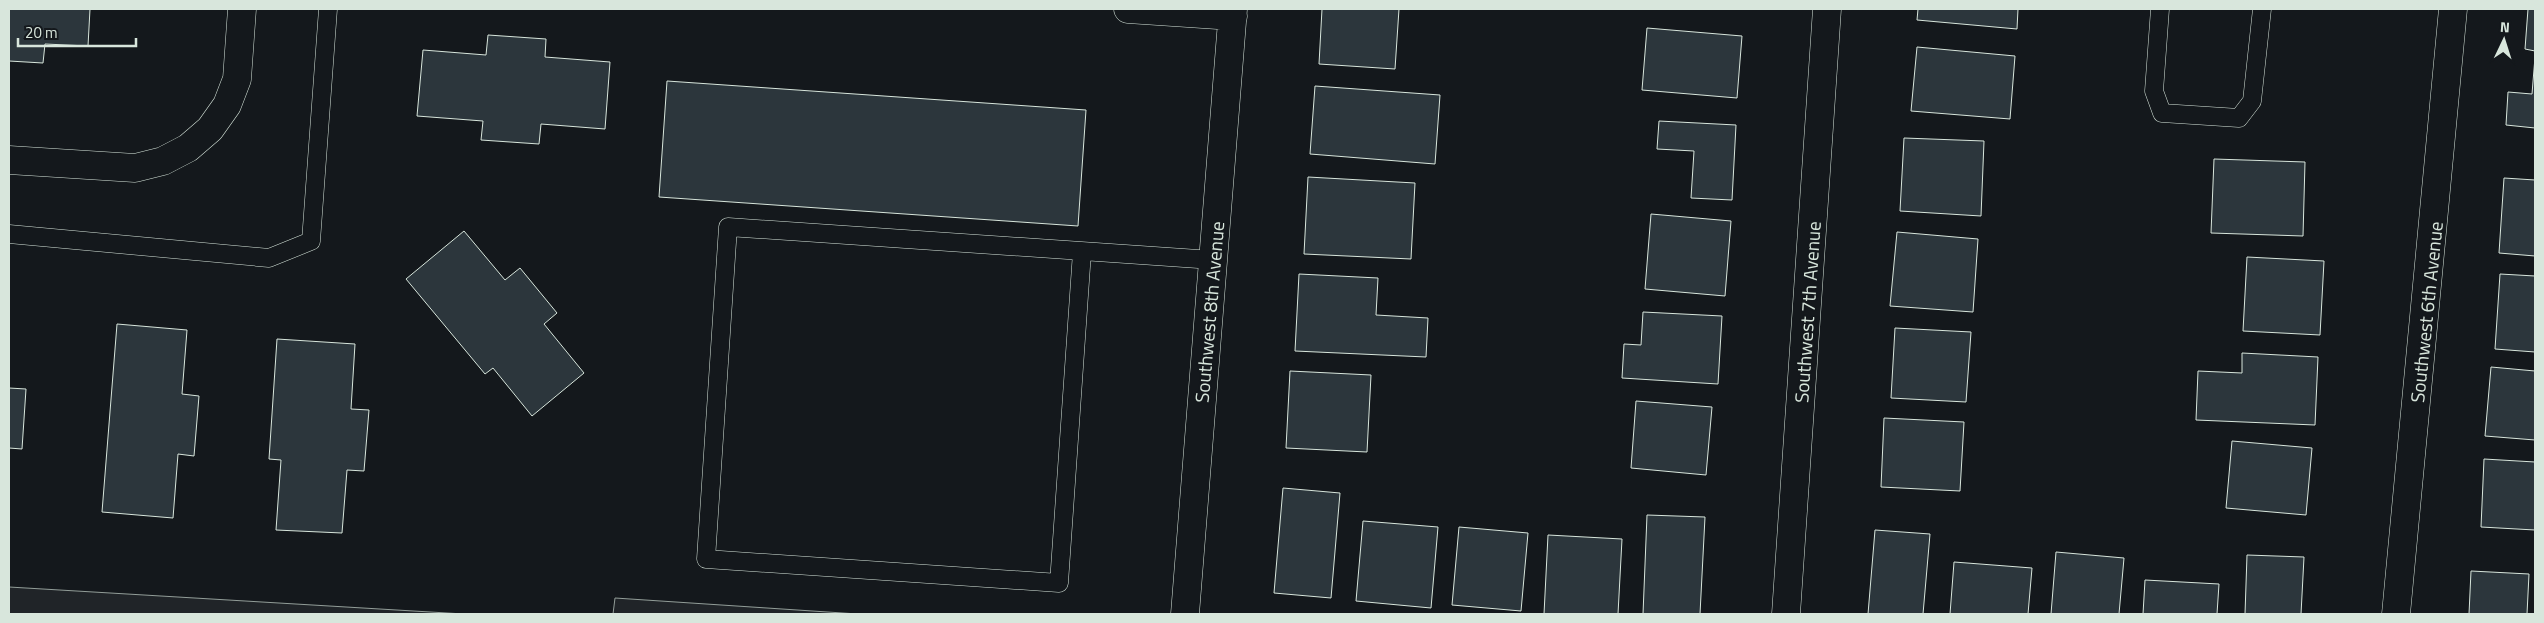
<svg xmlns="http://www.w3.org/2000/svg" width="2544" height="623" font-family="'Titillium Web',sans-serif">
  <rect width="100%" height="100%" fill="#14181c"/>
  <path fill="#202428" stroke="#939e99" d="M9,587L464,614H9Z
    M615,598L858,614H613Z"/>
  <path fill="#2c363c" stroke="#d8e6dc" d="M9,9H90L88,46L45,44L43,63L9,61Z
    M1322,9H1399L1395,69L1319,64Z
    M1918,9H2018L2017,29L1917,20Z
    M2528,9H2535V51L2525,49Z
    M1647,28L1742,36L1737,98L1642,90Z
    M488,35L546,39L545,57L610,62L605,129L541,124L539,144L481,140L483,121L417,116L423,50L486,55Z
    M1917,47L2015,56L2010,119L1911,111Z
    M2535,57V128L2506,125L2508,92L2532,94Z
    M667,81L1086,110L1078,226L659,197Z
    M1315,86L1440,95L1435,164L1310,154Z
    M1659,121L1736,125L1732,200L1691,198L1694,151L1657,149Z
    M1904,138L1984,141L1981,216L1900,211Z
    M2214,159L2305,162L2303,236L2211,233Z
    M1308,177L1415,183L1411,259L1304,254Z
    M2504,178L2535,180V256L2499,253Z
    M1651,214L1731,221L1725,296L1645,289Z
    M464,231L505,280L520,268L557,313L544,324L584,373L532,416L493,368L485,374L406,279Z
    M1897,232L1978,239L1973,312L1890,306Z
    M2247,257L2324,261L2320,335L2243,331Z
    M1299,274L1378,278L1376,315L1428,318L1426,357L1295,351Z
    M2500,274L2535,276V352L2495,349Z
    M1643,312L1722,316L1718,384L1622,378L1624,344L1641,345Z
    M117,324L187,330L182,394L199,396L194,456L178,454L173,518L102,512Z
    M1895,328L1971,332L1966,402L1891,398Z
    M277,339L355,344L351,409L369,410L364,471L347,470L342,533L276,530L281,460L269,459Z
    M2242,353L2318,357L2315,425L2196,420L2198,371L2242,373Z
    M2491,367L2535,371V440L2485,436Z
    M1290,371L1371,375L1367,452L1286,448Z
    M9,388L26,389L22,449L9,448Z
    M1636,401L1712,407L1706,475L1631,468Z
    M1884,418L1964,422L1960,491L1881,487Z
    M2232,441L2312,448L2306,515L2226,508Z
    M2484,459L2535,462V530L2481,527Z
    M1283,488L1340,493L1331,598L1274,593Z
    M1647,515L1705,517L1700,614H1643Z
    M1363,521L1438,527L1431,608L1356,601Z
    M1459,527L1528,533L1521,611L1452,605Z
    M1875,530L1930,534L1923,614H1868Z
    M1548,535L1622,539L1618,614H1544Z
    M2056,552L2124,558L2119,614H2051Z
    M2247,555L2304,557L2301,614H2245Z
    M1954,562L2032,568L2028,614H1950Z
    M2471,571L2529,574L2527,614H2469Z
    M2145,580L2219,584L2217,614H2143Z"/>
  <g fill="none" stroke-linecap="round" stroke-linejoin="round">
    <g stroke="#d8e6dc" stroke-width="19">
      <path id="service" d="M2160,9L2154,91L2162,113L2239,118L2252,101L2262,9
        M9,234L269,258L311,241L328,9
        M1082,252L1059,583L706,559L728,227L1213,260"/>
    </g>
    <g stroke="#d8e6dc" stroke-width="29">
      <path id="minor" d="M1128,9L1233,16
        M9,160L135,168L163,161L188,148L210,129L227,105L237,79L242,9
        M1185,614L1233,9
        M1786,614L1827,9
        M2396,614L2453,9"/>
    </g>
    <use href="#service" stroke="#14181c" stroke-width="18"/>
    <use href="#minor" stroke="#14181c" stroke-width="28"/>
  </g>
  <g text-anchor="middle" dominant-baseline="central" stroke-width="4" stroke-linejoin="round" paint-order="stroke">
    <g font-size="19" fill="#d8e6dc" stroke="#14181c">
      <text transform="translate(1209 312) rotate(-85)">Southwest 8th Avenue</text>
      <text transform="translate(1807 312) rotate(-86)">Southwest 7th Avenue</text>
      <text transform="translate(2426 312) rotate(-84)">Southwest 6th Avenue</text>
    </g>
  </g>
  <rect width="2544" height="623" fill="none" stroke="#d8e6dc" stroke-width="20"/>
  <g transform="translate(2504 40) rotate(4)" stroke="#14181c" stroke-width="4" paint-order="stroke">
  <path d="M0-4L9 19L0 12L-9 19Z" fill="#d8e6dc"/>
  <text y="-8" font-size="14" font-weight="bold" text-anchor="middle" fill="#d8e6dc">N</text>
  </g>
  <path d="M18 38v8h118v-8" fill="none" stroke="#d8e6dc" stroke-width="2.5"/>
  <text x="25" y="38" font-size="15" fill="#d8e6dc" stroke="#14181c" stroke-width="4" paint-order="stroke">20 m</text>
</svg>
